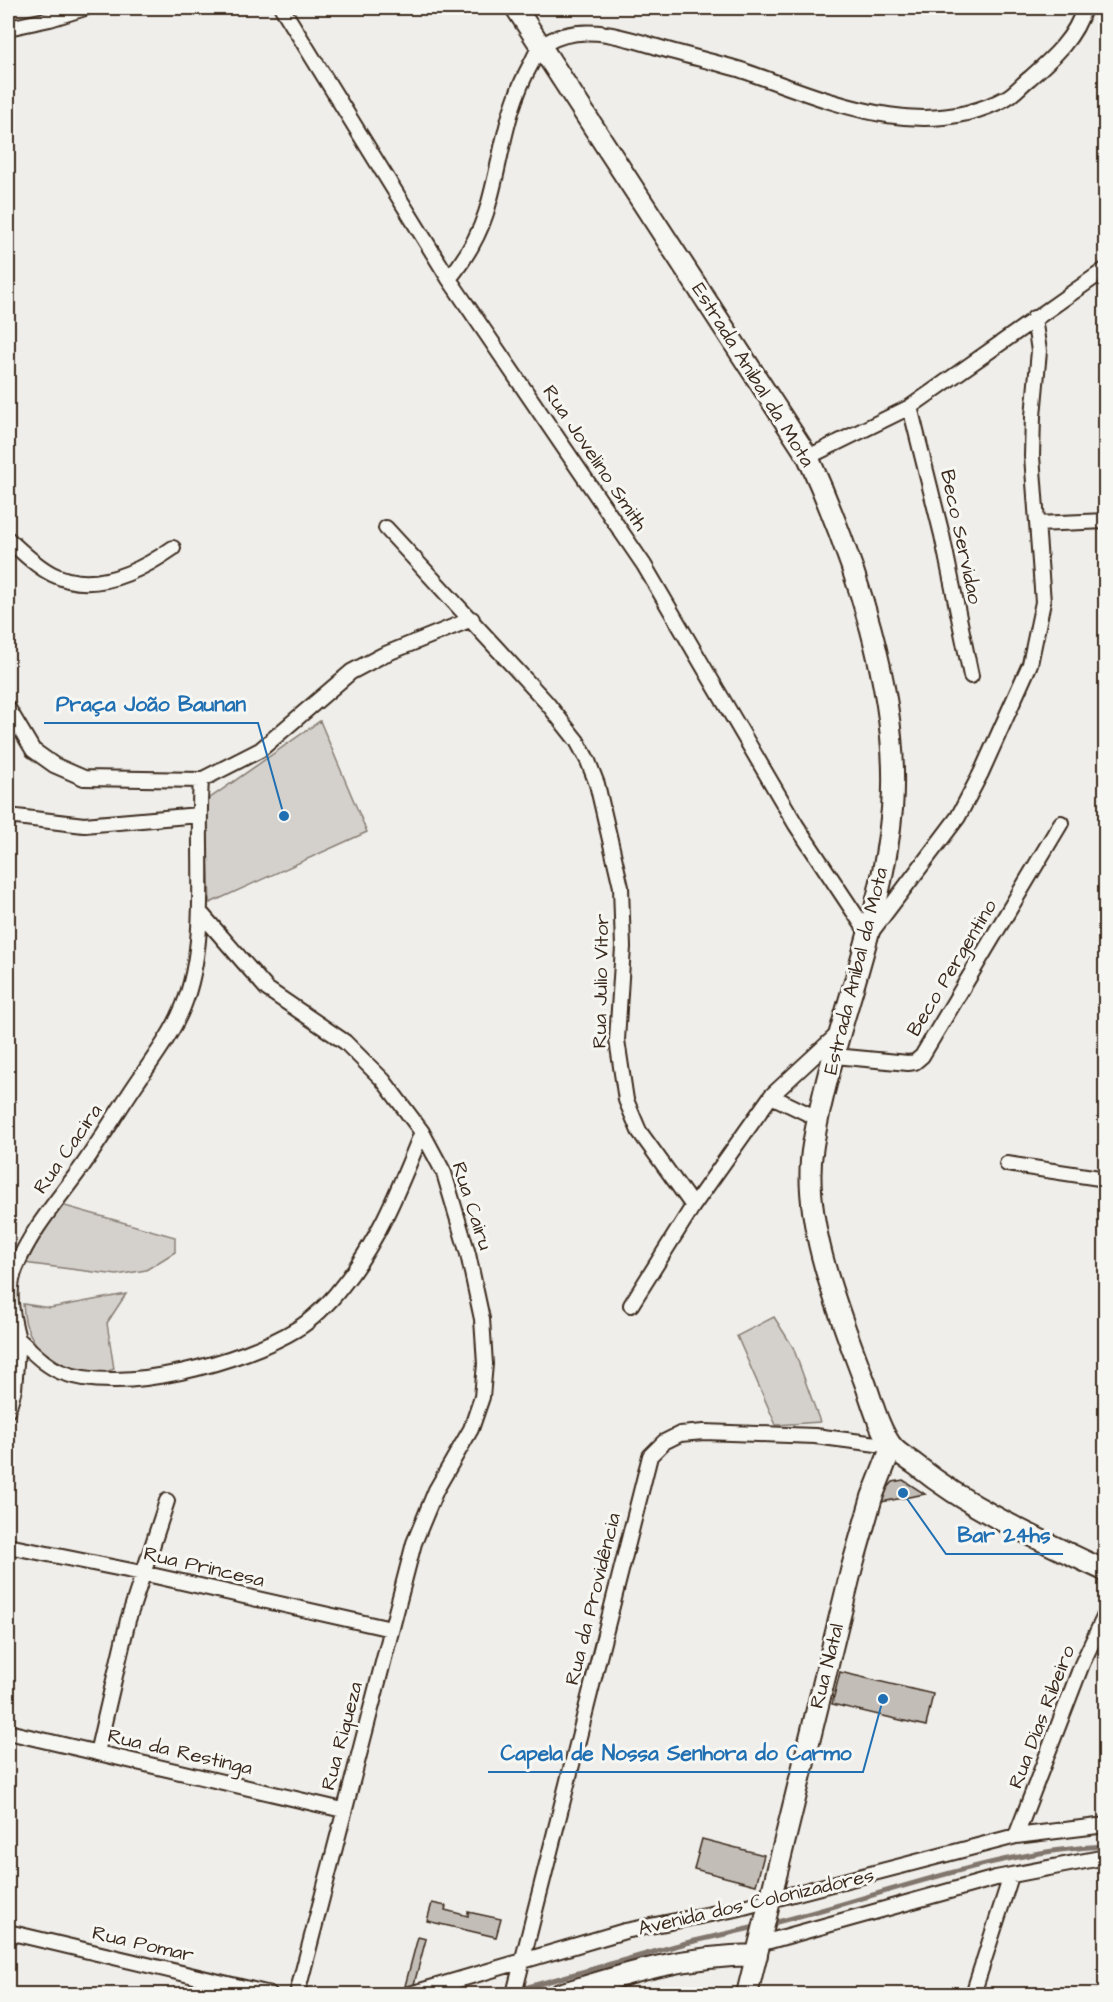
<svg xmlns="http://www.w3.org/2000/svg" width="1113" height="2002" font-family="'Architects Daughter',sans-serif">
  <rect width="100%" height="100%" fill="#efeeea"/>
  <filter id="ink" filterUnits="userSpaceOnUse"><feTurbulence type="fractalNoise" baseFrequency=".0167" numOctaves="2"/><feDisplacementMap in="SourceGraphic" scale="12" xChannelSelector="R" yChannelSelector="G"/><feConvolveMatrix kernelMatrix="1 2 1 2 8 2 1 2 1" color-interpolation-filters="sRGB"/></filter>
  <g filter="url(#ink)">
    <path fill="#d4d1cc" stroke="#887e75" stroke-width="1.5" d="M320,721L367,832L210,903L206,801Z
      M58,1204L175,1237V1252L146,1270L117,1275L24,1263L27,1254Z
      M126,1294L107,1323L114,1369C80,1383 40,1362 27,1327C24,1321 24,1312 23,1304L50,1308Z
      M774,1317L793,1347L820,1422L776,1425L737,1336Z"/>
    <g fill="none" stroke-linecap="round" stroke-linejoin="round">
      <path stroke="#81766d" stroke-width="5" d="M769,1924C880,1897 990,1851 1106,1846
        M503,1994L686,1943L760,1926"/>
    </g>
    <path fill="#c2bdb7" stroke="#3b2a1e" stroke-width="1.5" d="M903,1480L925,1494L881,1502L885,1491L893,1482Z
      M840,1672L933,1694L926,1726L832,1704Z
      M702,1839L764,1855L756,1885L694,1869Z
      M432,1903L446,1906L445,1910L468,1916V1912L501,1919L496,1937L427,1921Z
      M418,1937L426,1939L413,1988L405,1986Z"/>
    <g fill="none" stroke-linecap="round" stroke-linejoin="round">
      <g stroke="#3b2a1e" stroke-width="18">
        <path id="street" d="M282,8L449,279L644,565L796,825L869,935L958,817L981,773L1030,664L1043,602L1032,456L1033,416L1039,351L1034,318
          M8,28L50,19L85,8
          M449,279C465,259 478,238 486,213C503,158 503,114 532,62C535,56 538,47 544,44C580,22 620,36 657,47C686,56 716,62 744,71C827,100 921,144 1006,98C1014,94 1022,84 1030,78C1053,58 1076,37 1084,8
          M910,407L942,535L971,676
          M808,457L910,407L1106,269
          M1037,524L1106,521
          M386,528L547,703L577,741L588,761L597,784L621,887L623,947L617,1040L626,1100L639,1131L693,1206
          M8,539C21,551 36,566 52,574C93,595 139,572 173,548
          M8,708L33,750L54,765L84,778L201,780L260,750L351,672L383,655L472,619
          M201,780C196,850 210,941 183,1007C172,1034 153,1059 136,1084C117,1112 100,1141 81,1168C58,1200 31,1230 16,1267C6,1290 12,1316 18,1339C31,1350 44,1365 61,1372C121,1396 243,1362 297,1329C311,1321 330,1302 340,1289C378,1243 400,1186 422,1132
          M8,816L84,825L199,815
          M200,912L267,989L345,1042L383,1080L422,1132L444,1173L468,1254L482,1319L485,1364L482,1397L471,1429L436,1490L414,1543L297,1994
          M835,1056L908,1063L915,1062L922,1056L1061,823
          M771,1096L819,1119
          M1007,1164L1106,1179
          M631,1305L693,1206L771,1096L840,1032
          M8,1410L14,1389L18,1339
          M8,1546L142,1573L391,1629
          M8,1732L343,1810
          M97,1753L128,1620L167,1501
          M1016,1836L1082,1664L1106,1613
          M8,1932L270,1994
          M759,1944L996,1878L1106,1857
          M410,1994L625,1931L736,1909L1016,1836L1106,1825
          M514,1994L650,1456L664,1442L680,1434L704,1432L815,1436L892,1446
          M973,1994L1011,1876"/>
      </g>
      <g stroke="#3b2a1e" stroke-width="24">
        <path id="secondary" d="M516,8L808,457C854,559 901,695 892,809C882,925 832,1032 813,1145C800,1217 839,1313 864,1380C872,1401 878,1427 891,1445C897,1453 908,1459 916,1465C973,1511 1040,1540 1106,1571
          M560,1994C631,1972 682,1956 757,1955
          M747,1994L852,1567L872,1497L892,1446"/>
      </g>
      <use href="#street" stroke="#f6f6f2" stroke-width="14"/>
      <use href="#secondary" stroke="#f6f6f2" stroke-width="20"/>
    </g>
  </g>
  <g text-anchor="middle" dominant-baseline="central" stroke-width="6" stroke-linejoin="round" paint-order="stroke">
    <g font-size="20" fill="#3b2a1e" stroke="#f6f6f2">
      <text transform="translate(753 375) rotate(58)">Estrada Anibal da Mota</text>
      <text transform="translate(595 458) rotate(56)">Rua Jovelino Smith</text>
      <text transform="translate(961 537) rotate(78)">Beco Servidao</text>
      <text transform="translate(952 968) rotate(-59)">Beco Pergentino</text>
      <text transform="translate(856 971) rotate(-76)">Estrada Anibal da Mota</text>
      <text transform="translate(601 981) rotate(-89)">Rua Julio Vitor</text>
      <text transform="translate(68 1149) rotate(-55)">Rua Cacira</text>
      <text transform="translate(472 1206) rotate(72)">Rua Cairu</text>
      <text transform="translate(204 1567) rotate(13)">Rua Princesa</text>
      <text transform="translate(593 1599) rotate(-76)">Rua da Providência</text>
      <text transform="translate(827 1666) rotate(-76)">Rua Natal</text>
      <text transform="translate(1042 1717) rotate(-69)">Rua Dias Ribeiro</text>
      <text transform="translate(342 1736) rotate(-75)">Rua Riqueza</text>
      <text transform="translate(180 1752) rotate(13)">Rua da Restinga</text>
      <text transform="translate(756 1902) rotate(-13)">Avenida dos Colonizadores</text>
      <text transform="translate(143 1944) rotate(13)">Rua Pomar</text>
    </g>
  </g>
  <path fill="none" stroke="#1f6fb2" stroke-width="2" d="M284 816L258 723H44M903 1493L946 1554H1063M883 1699L863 1772H488"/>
  <g fill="#1f6fb2" stroke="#f6f6f2" stroke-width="2">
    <circle cx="284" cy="816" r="6"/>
    <circle cx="903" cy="1493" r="6"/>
    <circle cx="883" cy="1699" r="6"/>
  </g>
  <g font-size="21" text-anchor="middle" font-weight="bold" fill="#1f6fb2" stroke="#f6f6f2" stroke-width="6" stroke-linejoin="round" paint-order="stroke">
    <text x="151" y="711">Praça João Baunan</text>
    <text x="1004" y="1542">Bar 24hs</text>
    <text x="676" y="1760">Capela de Nossa Senhora do Carmo</text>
  </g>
  <rect width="1113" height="2002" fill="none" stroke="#f6f6f2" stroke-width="30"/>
  <rect x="15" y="15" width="1083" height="1972" fill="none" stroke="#3b2a1e" stroke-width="2" filter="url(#ink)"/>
</svg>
